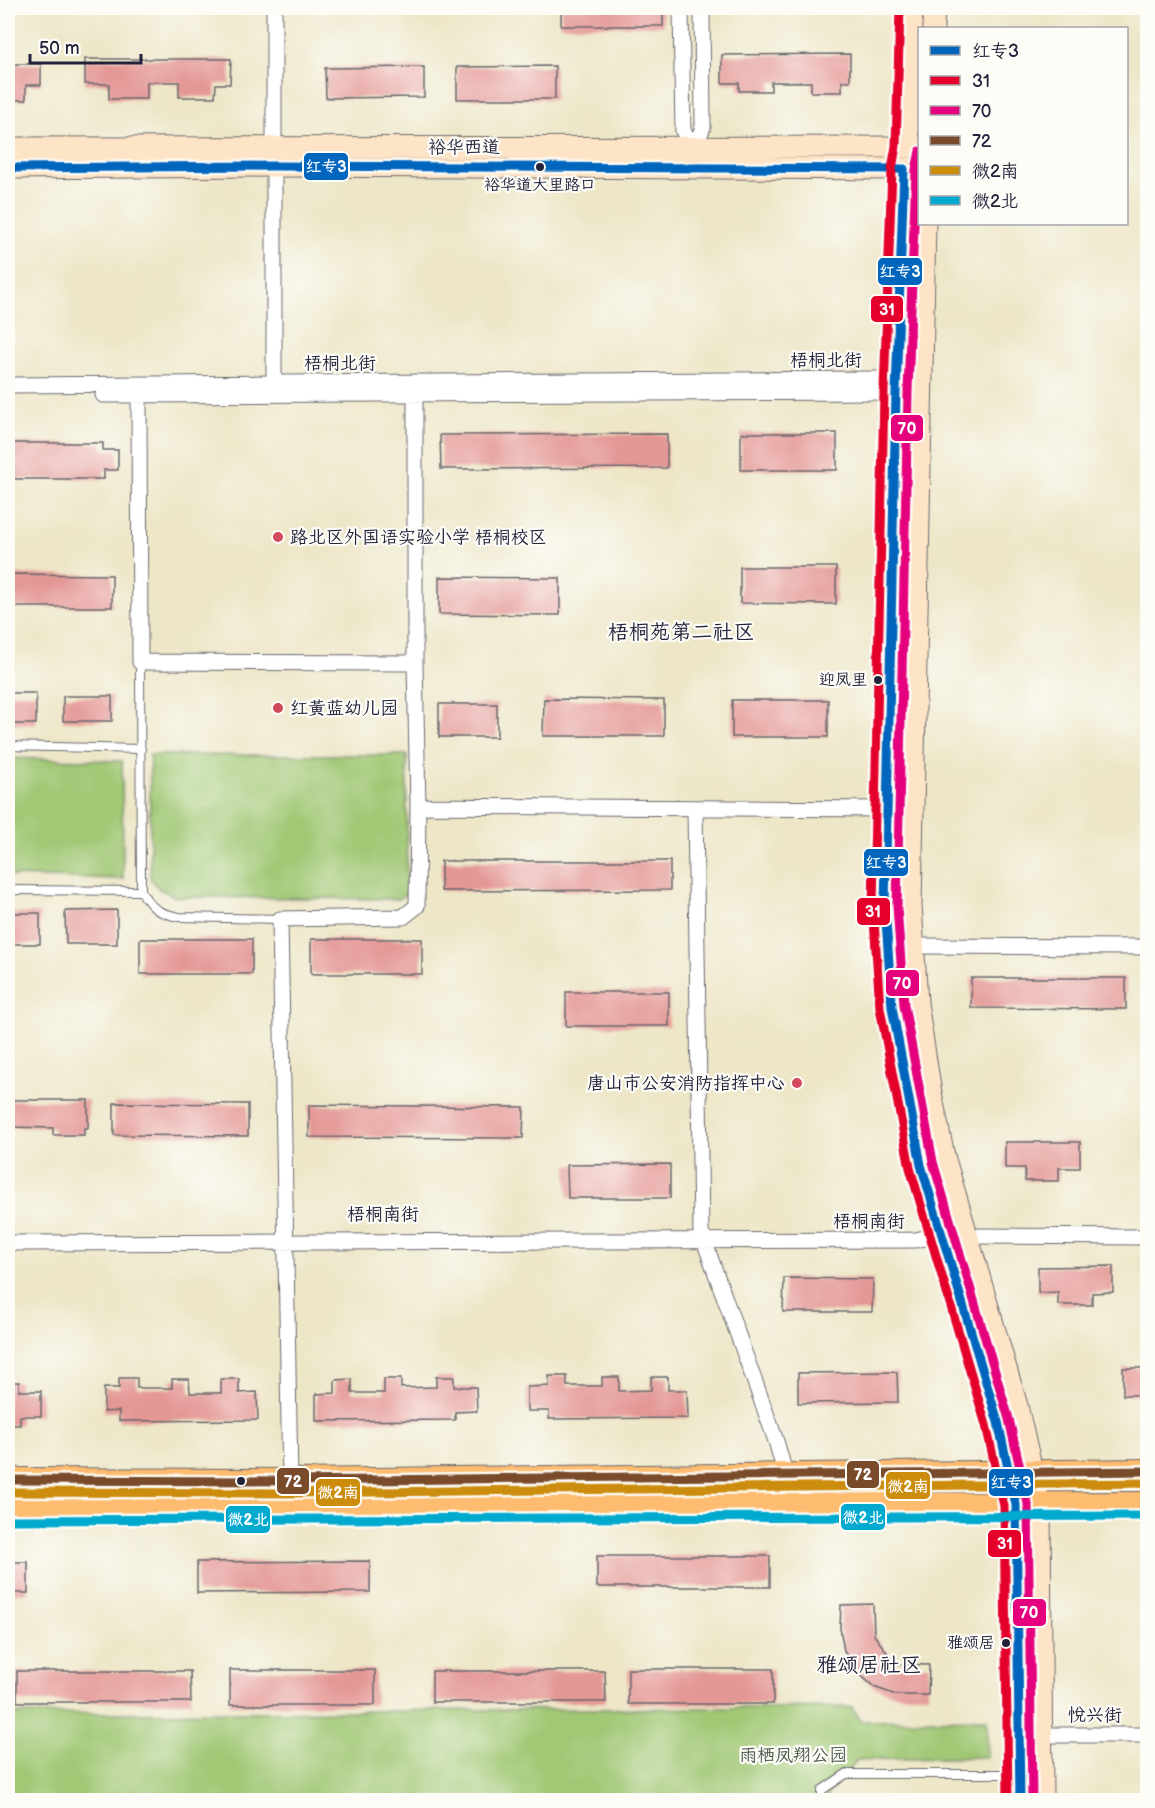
<svg xmlns="http://www.w3.org/2000/svg" width="1155" height="1808" font-family="'Balsamiq Sans','LXGW WenKai TC',sans-serif">
  <rect width="100%" height="100%" fill="#fdfcf7"/>
  <filter id="ink" filterUnits="userSpaceOnUse"><feTurbulence type="fractalNoise" baseFrequency=".0167" numOctaves="2"/><feDisplacementMap in="SourceGraphic" scale="12" xChannelSelector="R" yChannelSelector="G"/><feConvolveMatrix kernelMatrix="1 2 1 2 8 2 1 2 1" color-interpolation-filters="sRGB"/></filter>
  <filter id="wash" filterUnits="userSpaceOnUse"><feTurbulence type="fractalNoise" baseFrequency=".008" numOctaves="4" result="noise"/><feDisplacementMap in="SourceGraphic" scale="24" xChannelSelector="R" yChannelSelector="G"/><feGaussianBlur stdDeviation="1.35" result="paint"/><feColorMatrix in="noise" values="0 0 0 0 0 0 0 0 0 0 0 0 0 0 0 0 0 1.4 0 .05"/><feComposite in="paint" operator="in"/></filter>
  <g filter="url(#wash)">
    <rect width="100%" height="100%" fill="#ede6c7"/>
    <path fill="#a0c874" stroke="#617558" stroke-width="1.5" d="M150,755H407V893L399,899L176,897L159,889L150,878Z
      M8,758L122,761L123,879L8,876Z
      M852,1707L861,1721L987,1719V1757L857,1760L828,1794V1800H8V1714Z"/>
    <g id="blocks">
      <path fill="#e49896" d="M561,8H663V26H561Z
        M850,54V81H842V92H811V82H771V91H739V83H722V55Z
        M85,59H231L230,84H216L215,97H179V82H147V99H109V84H85Z
        M8,64H41V85H26V100H8Z
        M555,66V99H457V67Z
        M424,67V97L326,98L325,68Z
        M741,433H837V470H741Z
        M667,434V468L441,469L440,435Z
        M8,443H103V450H118V470H104V479H8Z
        M740,567H836V604L740,603Z
        M8,574L112,575V607H8Z
        M439,577L560,578V615L439,614Z
        M8,693H36V724H8Z
        M63,696H112V721H63Z
        M544,699L664,700V736H543Z
        M732,700H828V737H732Z
        M439,704H497V737H439Z
        M441,861H670V890L441,891Z
        M117,910V944H66L65,911Z
        M8,913H40V944H8Z
        M140,939H252V974H140Z
        M311,939H422V974H311Z
        M971,978H1126V1009L971,1008Z
        M566,992H669V1026H566Z
        M8,1100H88V1128H84V1135H53V1128L8,1127Z
        M114,1103L248,1104V1136L114,1135Z
        M309,1105L524,1107L523,1138L309,1137Z
        M1005,1142H1080V1168H1059V1181H1025V1168H1005Z
        M670,1164V1198H568L567,1165Z
        M1113,1266V1292L1092,1293V1305H1058V1292L1038,1293V1267Z
        M784,1278L873,1279L872,1312H783Z
        M1123,1368H1148V1395H1123Z
        M897,1372L898,1402L798,1403V1373Z
        M549,1376H567V1386H602V1377H619V1391L651,1390V1377H668V1390H687L688,1418L549,1419V1411H527V1387L549,1386Z
        M436,1377H454V1387H476L477,1411L455,1412V1420L316,1421V1394L335,1393V1380L352,1379V1393H384V1379H401V1388L436,1387Z
        M119,1378H137V1388H172V1379H189L190,1393H221V1379H239V1393L257,1392L258,1420L119,1421V1411L104,1412V1388H119Z
        M8,1382H19V1391H41V1416H20V1425H8Z
        M597,1556H770V1587H597Z
        M370,1561V1592L197,1593V1562Z
        M8,1562H28V1593H8Z
        M873,1604L874,1635L896,1664L929,1665L928,1695H896L874,1687L856,1671L844,1651L840,1628L841,1605Z
        M628,1669H773V1704H628Z
        M230,1670H375V1705H230Z
        M17,1671H190L191,1702H17Z
        M432,1671H605L606,1702H432Z"/>
    </g>
  </g>
  <g filter="url(#ink)">
    <use href="#blocks" fill-opacity="0" stroke="#69676c" stroke-width="1.5"/>
    <g fill="none" stroke-linecap="round" stroke-linejoin="round">
      <g stroke="#69676c" stroke-width="10">
        <path id="lane" d="M140,662L141,891C152,909 158,913 179,917L280,919
          M8,746L141,749
          M8,890L141,891
          M822,1800V1790L846,1774H1018"/>
      </g>
      <g stroke="#69676c" stroke-width="17">
        <path id="street" d="M274,8V391
          M681,8L683,131L695,147
          M695,147L703,127L702,8
          M8,385L878,379L896,392
          M142,386L139,394L140,662L415,663
          M103,395L896,392
          M418,806L887,809
          M695,808L701,1232L776,1441L786,1476
          M912,946L1148,947
          M967,1236L1148,1237
          M8,1243L916,1240L941,1234
          M290,1481L280,919L403,917L417,906L418,806L415,663V393L417,382
          M1042,1735H1148"/>
      </g>
      <g stroke="#69676c" stroke-width="23">
        <path id="secondary" d="M912,8L908,147L904,169L896,392L885,906L892,1007L921,1165L998,1422L1016,1505L1020,1800
          M933,28L934,8
          M8,148L920,147
          M8,168L275,166L904,169L920,171
          M925,224L911,905L917,1003L931,1093L944,1156L1017,1406L1040,1505L1042,1800"/>
      </g>
      <g stroke="#69676c" stroke-width="26">
        <path id="primary" d="M8,1480L290,1481L1148,1471
          M8,1508L1148,1504"/>
      </g>
      <use href="#lane" stroke="#fff" stroke-width="8"/>
      <use href="#street" stroke="#fff" stroke-width="15"/>
      <use href="#secondary" stroke="#fee4c6" stroke-width="21"/>
      <use href="#primary" stroke="#fdbc70" stroke-width="24"/>
      <g stroke="#fdfcf7" stroke-width="14">
        <path id="bus-1" d="M8,168L275,166L904,169L896,392L885,906L892,1007L921,1165L998,1422L1016,1505L1020,1800"/>
      </g>
      <g stroke="#fdfcf7" stroke-width="14">
        <path id="bus-2" d="M900,8L896,146L892,169L884,392L873,906L880,1008L910,1168L986,1425L1004,1506L1008,1800"/>
      </g>
      <g stroke="#fdfcf7" stroke-width="14">
        <path id="bus-3" d="M920,151L916,170L908,392L897,906L904,1005L933,1162L1009,1419L1028,1504L1032,1800"/>
      </g>
      <g stroke="#fdfcf7" stroke-width="14">
        <path id="bus-4" d="M8,1480L290,1481L1148,1471"/>
      </g>
      <g stroke="#fdfcf7" stroke-width="14">
        <path id="bus-5" d="M8,1492L290,1493L1148,1483"/>
      </g>
      <g stroke="#fdfcf7" stroke-width="14">
        <path id="bus-6" d="M8,1520L1148,1516"/>
      </g>
      <use href="#bus-1" stroke="#0065bd" stroke-width="9"/>
      <use href="#bus-2" stroke="#e4002b" stroke-width="9"/>
      <use href="#bus-3" stroke="#e5007d" stroke-width="9"/>
      <use href="#bus-4" stroke="#7a4b2a" stroke-width="9"/>
      <use href="#bus-5" stroke="#cc8c0c" stroke-width="9"/>
      <use href="#bus-6" stroke="#00a9ce" stroke-width="9"/>
    </g>
  </g>
  <g fill="#22223b" stroke="#fdfcf7" stroke-width="2">
    <circle cx="540" cy="167" r="5"/>
    <circle cx="878" cy="680" r="5"/>
    <circle cx="241" cy="1481" r="5"/>
    <circle cx="1006" cy="1643" r="5"/>
  </g>
  <g fill="#d1495b" stroke="#fdfcf7" stroke-width="2">
    <circle cx="278" cy="537" r="6"/>
    <circle cx="278" cy="708" r="6"/>
    <circle cx="797" cy="1083" r="6"/>
  </g>
  <g text-anchor="middle" dominant-baseline="central" stroke-width="4.5" stroke-linejoin="round" paint-order="stroke">
    <g font-size="16" fill="#22223b" stroke="#fdfcf7" text-anchor="end">
      <text x="540" y="185" text-anchor="middle">裕华道大里路口</text>
      <text x="867" y="680">迎凤里</text>
      <text x="995" y="1643">雅颂居</text>
    </g>
    <g font-size="18" fill="#22223b" stroke="#fdfcf7">
      <text x="464" y="147">裕华西道</text>
      <text x="826" y="360">梧桐北街</text>
      <text x="340" y="363">梧桐北街</text>
      <text x="383" y="1214">梧桐南街</text>
      <text x="869" y="1221">梧桐南街</text>
      <text x="1095" y="1715">悦兴街</text>
    </g>
    <g font-size="18" fill="#22223b" stroke="#fdfcf7" text-anchor="start">
      <text x="290" y="537">路北区外国语实验小学 梧桐校区</text>
      <text x="290" y="708">红黄蓝幼儿园</text>
      <text x="785" y="1083" text-anchor="end">唐山市公安消防指挥中心</text>
    </g>
    <g font-size="18" fill="#4e5c4f" stroke="#fdfcf7">
      <text x="793" y="1755">雨栖凤翔公园</text>
    </g>
    <g font-size="21" fill="#22223b" stroke="#fdfcf7">
      <text x="681" y="632">梧桐苑第二社区</text>
      <text x="869" y="1665">雅颂居社区</text>
    </g>
  </g>
  <g stroke="#fdfcf7" stroke-width="2">
    <rect x="303" y="152" width="46" height="29" rx="6" fill="#0065bd"/>
    <rect x="877" y="257" width="46" height="29" rx="6" fill="#0065bd"/>
    <rect x="870" y="295" width="34" height="28" rx="6" fill="#e4002b"/>
    <rect x="890" y="414" width="34" height="28" rx="6" fill="#e5007d"/>
    <rect x="863" y="848" width="46" height="29" rx="6" fill="#0065bd"/>
    <rect x="856" y="897" width="35" height="29" rx="6" fill="#e4002b"/>
    <rect x="885" y="969" width="35" height="28" rx="6" fill="#e5007d"/>
    <rect x="846" y="1460" width="34" height="29" rx="6" fill="#7a4b2a"/>
    <rect x="276" y="1467" width="34" height="28" rx="6" fill="#7a4b2a"/>
    <rect x="988" y="1468" width="46" height="29" rx="6" fill="#0065bd"/>
    <rect x="885" y="1471" width="46" height="29" rx="6" fill="#cc8c0c"/>
    <rect x="315" y="1478" width="46" height="29" rx="6" fill="#cc8c0c"/>
    <rect x="840" y="1503" width="46" height="28" rx="6" fill="#00a9ce"/>
    <rect x="225" y="1505" width="46" height="29" rx="6" fill="#00a9ce"/>
    <rect x="987" y="1529" width="35" height="29" rx="6" fill="#e4002b"/>
    <rect x="1012" y="1598" width="35" height="29" rx="6" fill="#e5007d"/>
  </g>
  <g font-size="16" text-anchor="middle" font-weight="bold" fill="#fff">
    <text x="326" y="172">红专3</text>
    <text x="900" y="277">红专3</text>
    <text x="887" y="315">31</text>
    <text x="907" y="434">70</text>
    <text x="886" y="868">红专3</text>
    <text x="873" y="917">31</text>
    <text x="902" y="989">70</text>
    <text x="863" y="1480">72</text>
    <text x="293" y="1487">72</text>
    <text x="1011" y="1488">红专3</text>
    <text x="908" y="1492">微2南</text>
    <text x="338" y="1498">微2南</text>
    <text x="863" y="1523">微2北</text>
    <text x="248" y="1525">微2北</text>
    <text x="1005" y="1549">31</text>
    <text x="1029" y="1618">70</text>
  </g>
  <rect width="1155" height="1808" fill="none" stroke="#fdfcf7" stroke-width="30"/>
  <rect x="918" y="27" width="210" height="198" fill="#fdfcf7" stroke="#a5a5ac" stroke-width="1.5"/>
  <rect x="930" y="46" width="30" height="9" fill="#0065bd" stroke="#a5a5ac" stroke-width="1.5"/>
  <text x="972" y="57" font-size="18" fill="#22223b">红专3</text>
  <rect x="930" y="76" width="30" height="9" fill="#e4002b" stroke="#a5a5ac" stroke-width="1.5"/>
  <text x="972" y="87" font-size="18" fill="#22223b">31</text>
  <rect x="930" y="106" width="30" height="9" fill="#e5007d" stroke="#a5a5ac" stroke-width="1.5"/>
  <text x="972" y="117" font-size="18" fill="#22223b">70</text>
  <rect x="930" y="136" width="30" height="9" fill="#7a4b2a" stroke="#a5a5ac" stroke-width="1.5"/>
  <text x="972" y="147" font-size="18" fill="#22223b">72</text>
  <rect x="930" y="166" width="30" height="9" fill="#cc8c0c" stroke="#a5a5ac" stroke-width="1.5"/>
  <text x="972" y="177" font-size="18" fill="#22223b">微2南</text>
  <rect x="930" y="196" width="30" height="9" fill="#00a9ce" stroke="#a5a5ac" stroke-width="1.5"/>
  <text x="972" y="207" font-size="18" fill="#22223b">微2北</text>
  <path d="M30 54v9h111v-9" fill="none" stroke="#22223b" stroke-width="3"/>
  <text x="39" y="54" font-size="18" fill="#22223b" stroke="#fdfcf7" stroke-width="4.5" paint-order="stroke">50 m</text>
</svg>
